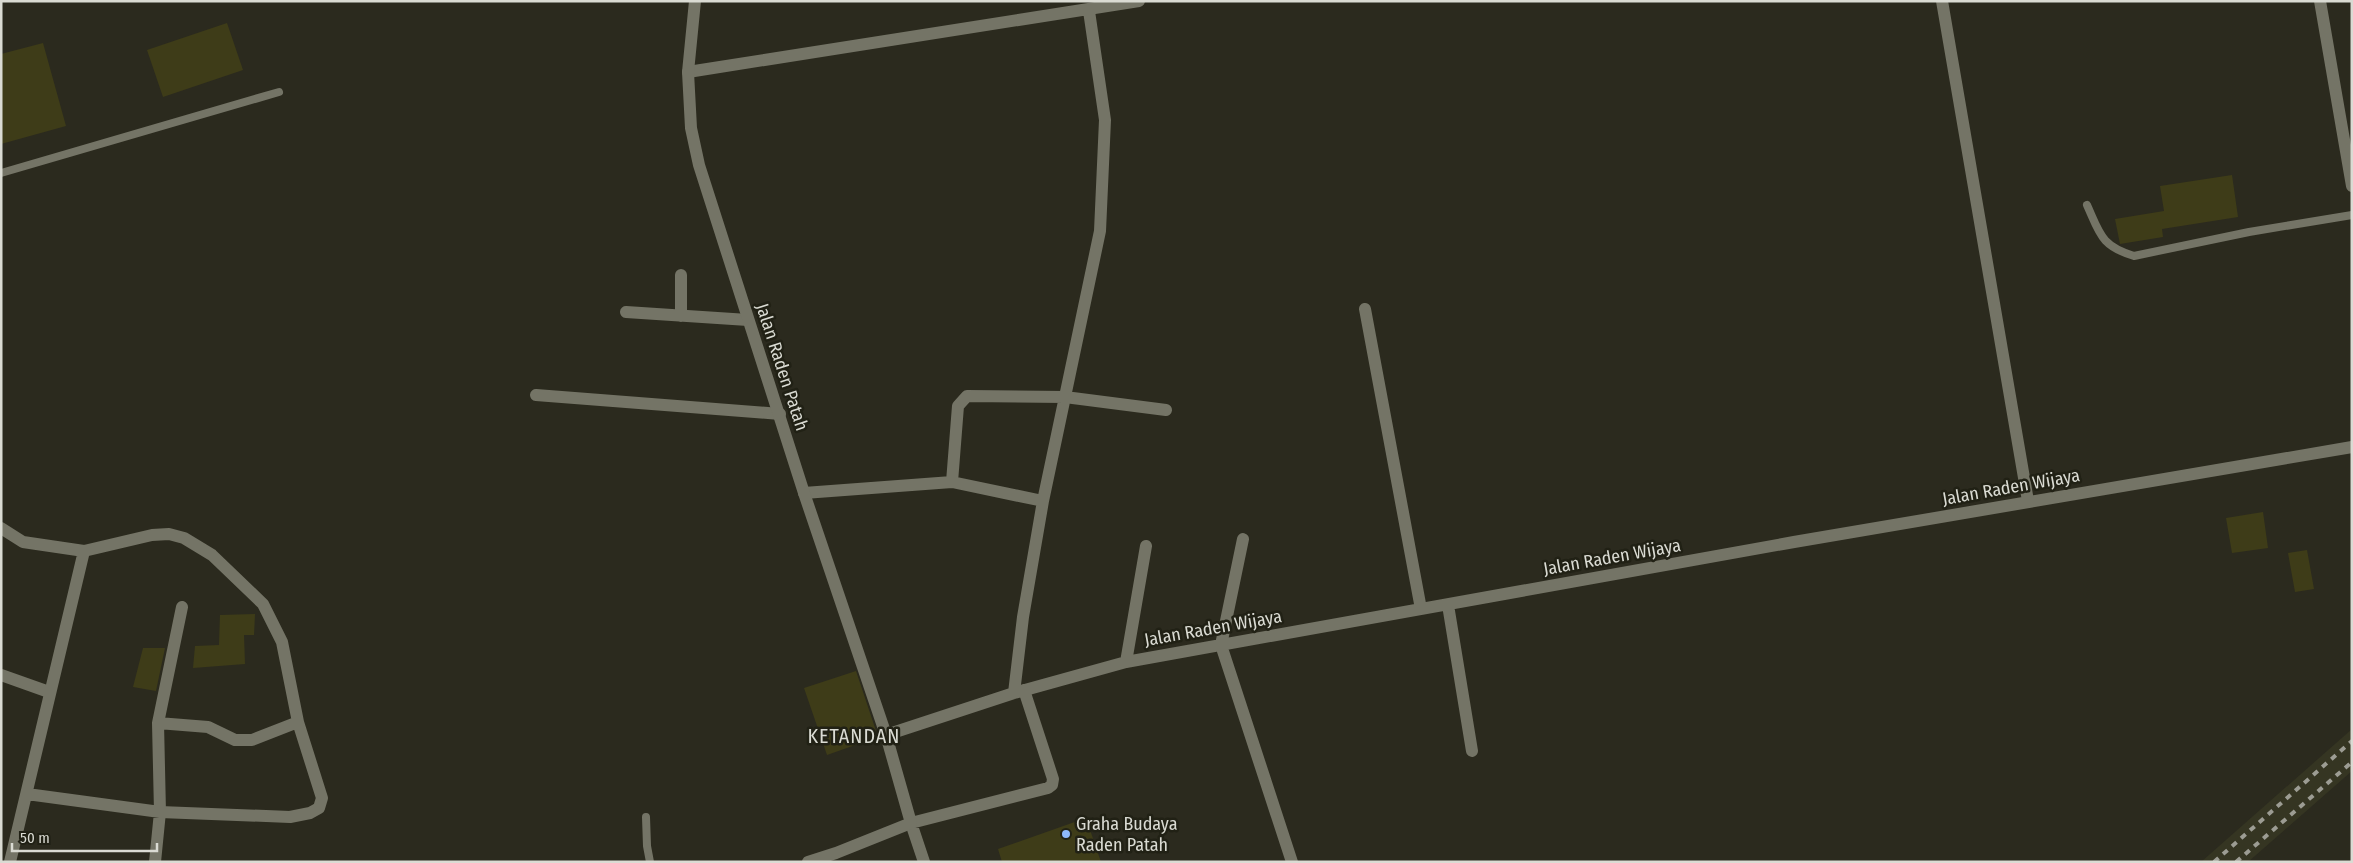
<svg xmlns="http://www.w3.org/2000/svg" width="2353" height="863" font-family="'Fira Sans Condensed',sans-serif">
  <rect width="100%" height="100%" fill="#2b2a1e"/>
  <path fill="#353522" d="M2352,729V771L2248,862H2201Z"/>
  <path fill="#3e3c18" d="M227,23L243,70L163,97L147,50Z
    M43,43L66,126L1,144V54Z
    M2232,175L2238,217L2162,229L2163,237L2120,244L2115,219L2164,211L2160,186Z
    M2263,512L2268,548L2232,553L2226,518Z
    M2307,550L2314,589L2295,592L2288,553Z
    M255,614L254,635H244L245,664L193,668L195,646L219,645L220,615Z
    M143,648H165L156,691L133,687Z
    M856,671L878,737L827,755L804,688Z
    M1086,818L1101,862H1002L998,849Z"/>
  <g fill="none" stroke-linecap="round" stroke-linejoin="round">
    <path stroke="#747466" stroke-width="8" d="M1,173L279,92
      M2087,205C2100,234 2101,246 2134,256L2249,232L2352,215
      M646,817L647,846L650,862"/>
    <path stroke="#747466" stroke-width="12" d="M1942,1L2028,501
      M688,72L1139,1
      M1365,309L1421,609
      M626,312L748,320
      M681,316V275
      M536,395L780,414
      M952,482L958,406L967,396L1065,397L1166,410
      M804,493L952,482L1043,501
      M1,528L23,542L84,551L152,535L169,534L184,538L212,555L263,604L282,642L298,722L322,798L319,808L310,813L290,817L160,812L27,794
      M1243,539L1221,645L1292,862
      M1448,605L1472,751
      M1126,662L1146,546
      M1,675L49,692
      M1014,693L1023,617L1043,501L1100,231L1105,120L1089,11
      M158,723L208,727L235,740H252L298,722
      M886,735L1014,693L1126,662L1794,542L2352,447
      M10,862L84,551
      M155,862L160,812L158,723L182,607
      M924,862L911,823L1048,788L1052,785L1053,779L1024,690"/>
    <path stroke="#747466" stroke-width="12" d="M695,1L688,72L691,128L699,165L804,493L886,735L911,823L836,853L808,862
      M2320,1L2352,186"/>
    <path stroke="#9c9c93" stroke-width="4" stroke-dasharray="6 6" stroke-linecap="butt" d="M2214,862L2352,741
      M2236,862L2352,762"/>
  </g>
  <circle fill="#8eb9fc" stroke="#212115" stroke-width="2" cx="1066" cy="834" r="5"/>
  <g text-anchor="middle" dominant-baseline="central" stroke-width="5" stroke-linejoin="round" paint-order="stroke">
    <g font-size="18" fill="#dadbd3" stroke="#212115">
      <text transform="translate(782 367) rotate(72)">Jalan Raden Patah</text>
      <text transform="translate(2011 487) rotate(-10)">Jalan Raden Wijaya</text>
      <text transform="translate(1612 557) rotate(-10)">Jalan Raden Wijaya</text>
      <text transform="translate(1213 628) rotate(-10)">Jalan Raden Wijaya</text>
    </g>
    <g font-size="18" fill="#dadbd3" stroke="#212115" text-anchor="start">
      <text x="1076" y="824">Graha Budaya<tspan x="1076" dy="21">Raden Patah</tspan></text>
    </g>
    <g font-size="20" letter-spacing="1" fill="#dadbd3" stroke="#212115">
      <text x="854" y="736">KETANDAN</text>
    </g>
  </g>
  <rect width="2353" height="863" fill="none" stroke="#dadbd3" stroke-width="5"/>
  <path d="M12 843v8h145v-8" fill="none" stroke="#dadbd3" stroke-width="2.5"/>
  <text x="20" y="843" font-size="15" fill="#dadbd3" stroke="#212115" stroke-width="4" paint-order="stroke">50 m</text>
</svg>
